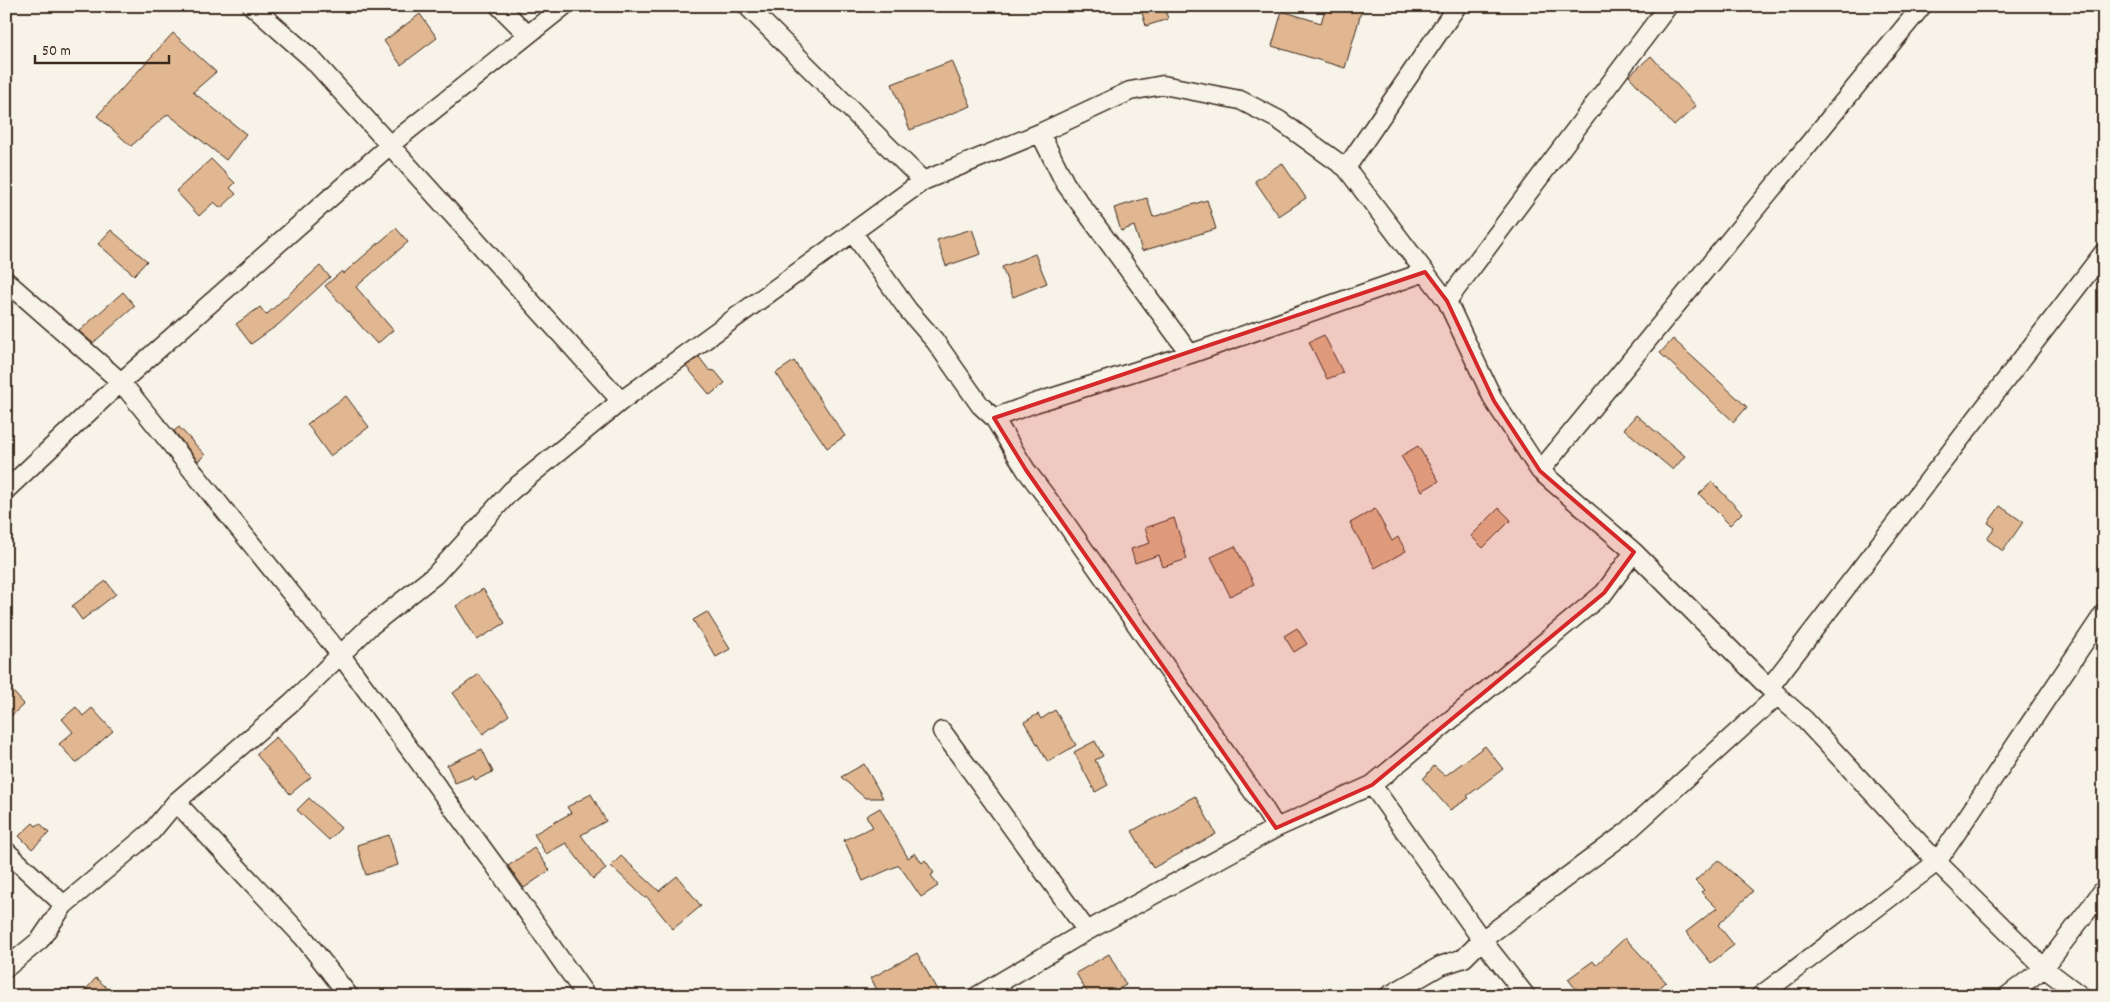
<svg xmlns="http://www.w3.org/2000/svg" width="2110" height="1002" font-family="Dekko,sans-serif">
  <rect width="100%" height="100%" fill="#f7f3e8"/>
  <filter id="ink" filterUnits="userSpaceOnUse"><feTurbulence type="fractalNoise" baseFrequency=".02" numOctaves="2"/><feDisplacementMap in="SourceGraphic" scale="10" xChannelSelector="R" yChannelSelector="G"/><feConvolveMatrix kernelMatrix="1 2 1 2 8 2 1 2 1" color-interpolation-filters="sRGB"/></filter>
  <g filter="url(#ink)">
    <path fill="#e1b791" stroke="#3b2a1e" d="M1140,6H1164L1168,19L1146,26Z
      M1326,6H1363L1345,68L1272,46L1282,11L1321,23Z
      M420,14L437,38L401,65L384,41Z
      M173,33L216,72L193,92L246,134L226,160L168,114L131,146L97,116Z
      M1651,56L1696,106L1674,126L1629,76Z
      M952,61L971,106L910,130L892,84Z
      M211,159L235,183L230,188L236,194L221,208L214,202L199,216L176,191Z
      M1282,163L1306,198L1279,216L1255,181Z
      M1147,198L1153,217L1207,200L1216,229L1142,251L1134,226L1121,231L1114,208Z
      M396,228L408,242L356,287L393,330L377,344L325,286L342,271L343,274Z
      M972,229L981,254L946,266L937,240Z
      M111,230L147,261L134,275L98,244Z
      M1035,254L1047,283L1013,297L1002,267Z
      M320,266L330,277L279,324L251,344L236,324L260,307L266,315Z
      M123,292L135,306L93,343L79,331Z
      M1324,335L1343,373L1327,379L1309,342Z
      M1673,339L1747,407L1734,422L1660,353Z
      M699,357L709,370L715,371L725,383L710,395L686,366Z
      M794,361L845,436L827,448L776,373Z
      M346,396L369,427L330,456L307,424Z
      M1636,415L1685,456L1673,470L1624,429Z
      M179,427L205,455L198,461L174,431Z
      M1418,446L1439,481L1422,491L1401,456Z
      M1712,482L1742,513L1730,525L1699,494Z
      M2000,506L2023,522L2003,551L1987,539L1995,528L1988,523Z
      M1499,508L1511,520L1483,548L1471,536Z
      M1375,509L1392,541L1398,537L1406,551L1375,568L1350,523Z
      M1174,518L1187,559L1163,567L1159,555L1135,563L1131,549L1150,543L1145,528Z
      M1235,546L1254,584L1230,596L1211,557Z
      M106,581L116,594L82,620L72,606Z
      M483,589L505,623L477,640L456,606Z
      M707,612L730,649L716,657L693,620Z
      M1297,628L1307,644L1294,652L1284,636Z
      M479,674L509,715L483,734L453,693Z
      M6,684L24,704L6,721Z
      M76,707L83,716L92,708L113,731L76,763L59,744L73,732L62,719Z
      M1055,710L1076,745L1048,762L1024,722L1038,714L1041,719Z
      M276,737L311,777L290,794L256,754Z
      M1095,741L1103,756L1095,760L1108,785L1095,792L1074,752Z
      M1485,746L1503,769L1467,796L1469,798L1450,810L1423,779L1434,766L1445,776Z
      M482,749L493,772L475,780L473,776L455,783L447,765Z
      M864,764L883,798H865L841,777Z
      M591,794L606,821L581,835L606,869L593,879L566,843L546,854L534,834L571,813L567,807Z
      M1195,796L1216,834L1153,868L1132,831Z
      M309,798L341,828L329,840L297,810Z
      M880,808L908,858L915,853L922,863L925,860L934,873L931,875L938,886L921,897L899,865L863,881L844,840L873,827L866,816Z
      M33,823L36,826L40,823L49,833L32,849L19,836Z
      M389,835L398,865L366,875L357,845Z
      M534,848L550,870L524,888L508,866Z
      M621,856L659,891L677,876L701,906L673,929L647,897L645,898L611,866Z
      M1718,860L1753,891L1718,925L1734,945L1711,963L1686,932L1717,908L1701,892L1704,890L1695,881Z
      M1625,938L1666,982L1651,996H1581L1568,979L1593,961L1596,965Z
      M917,953L938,992L930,996H880L871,978Z
      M1109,954L1126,985L1106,996H1089L1076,973Z
      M96,978L116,996H80Z"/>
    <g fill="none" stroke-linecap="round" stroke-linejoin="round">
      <g stroke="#3b2a1e" stroke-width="21">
        <path id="minor" d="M252,6L311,58L621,401
          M499,6L528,35
          M747,6L923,181
          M1040,133L1065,183L1190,354
          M1346,168L1457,6
          M853,233L908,310L935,341L980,405L994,418L1026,470L1060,515L1260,802L1276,828
          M6,281L121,382L340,654L496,867L586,996
          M1447,301L1668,6
          M994,418L1035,403L1190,354L1425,272
          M1540,471L1922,6
          M6,490L121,382L390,145L564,6
          M1769,688L2104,252
          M942,731L1087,931
          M1372,785L1482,940L1526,996
          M176,802L304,938L349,996
          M6,851L64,905L152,831L176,802L292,702L368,628L435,575L511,491L621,401L923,181L1040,133L1130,91L1163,85L1240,100L1279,120L1346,168L1447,301L1494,401L1540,471L1634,552L1769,688L1804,719L1937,862L2044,968L2081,996
          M6,968L40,940L64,905
          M977,996L1087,931L1276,828L1372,785L1604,593L1634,552
          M1388,996L1440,966L1464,958L1482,940L1627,832L1778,695
          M1760,996L1937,862L2104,613
          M2007,996L2044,968L2104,889"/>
      </g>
      <use href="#minor" stroke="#f7f3e8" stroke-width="18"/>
    </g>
  </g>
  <path fill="#d62828" fill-opacity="0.2" stroke="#d62828" stroke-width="4" stroke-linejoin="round" d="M1425,272L1447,301L1494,401L1540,471L1634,552L1604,593L1372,785L1276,828L1026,470L994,418Z"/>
  <rect width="2110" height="1002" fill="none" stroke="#f7f3e8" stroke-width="25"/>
  <rect x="12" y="12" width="2085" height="977" fill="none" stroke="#3b2a1e" stroke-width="2" filter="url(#ink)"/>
  <path d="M35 55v8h134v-8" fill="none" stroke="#3b2a1e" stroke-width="2.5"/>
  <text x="42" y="55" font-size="15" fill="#3b2a1e" stroke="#f7f3e8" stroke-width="4" paint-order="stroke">50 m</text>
</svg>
